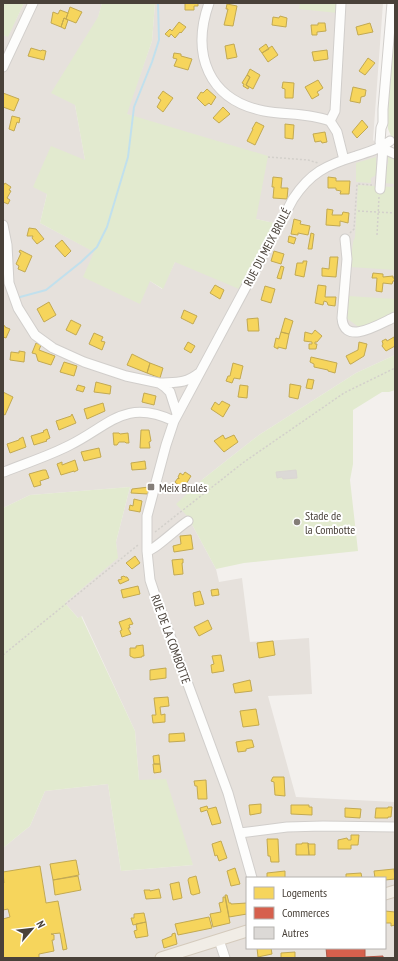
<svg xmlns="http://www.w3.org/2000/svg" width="398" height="961" font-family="'PT Sans Narrow',sans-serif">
  <rect width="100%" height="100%" fill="#f3f0ed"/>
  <path fill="#e6e1dc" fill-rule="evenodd" d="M24,3H102L75,105L85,160L47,194L40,223L150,281L162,289L175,262L274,223L256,219L144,120L126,114L152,41L155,3H383L373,140L387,154L395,158V355L356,373L259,435L203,479L188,517L216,569L219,582L242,578L250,642L309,638L312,694L268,696L296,797L395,802V958H3V848L30,826L45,791L108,784L121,871L193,865L139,781L135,731L82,616L79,619L65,603L117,558L116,542L130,487L30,495L3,508V35L8,36ZM247,878H385V948H247Z"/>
  <path fill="#e2eacf" d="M3,3H24L8,37L3,35Z
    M102,3H155L152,41L127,114L268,156L256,219L274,223L239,289L175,262L163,289L150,281L140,304L83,277L94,252L40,223L47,194L33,187L51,146L85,160L75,105L51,93L98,17Z
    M300,3H338V13L299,9Z
    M395,23V142L393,140L388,129L386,112Z
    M376,157V163H378V174L371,178V183L356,182V163Z
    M388,157L395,159V270L350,267L353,242L355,237L358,185L393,187L394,184L384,183L385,165L388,164Z
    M348,296L395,299V313L360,328L345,317Z
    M395,355V390L389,392H382L353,410V464L350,480L358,551L244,563L216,569L188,517L176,504L203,479L259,435L356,373Z
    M130,487L116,542L118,558L65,603L78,618L81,616L135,731L139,780L166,779L193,865L121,871L108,784L45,791L30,826L3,848V508L30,495Z"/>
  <path fill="#f6d55c" stroke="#c2a952" d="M185,3H198V6H194V10H185Z
    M227,4L237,6L233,26L224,25L228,9H226Z
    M70,7L82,12L76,23L66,19Z
    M60,10L68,13L66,19L64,18L61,27L51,23L53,12L58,14Z
    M280,16L287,18L286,27L272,25L273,17L279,18Z
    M64,18L68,20L65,29L61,27Z
    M179,22L186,27L181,33L180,32L175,38L171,34L169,37L165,34L170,29L172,31Z
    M318,23H325L326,31L317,32V35H312L311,25H318Z
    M370,23L373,32L358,35L356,27Z
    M234,44L237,57L227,59L225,46Z
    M266,44L269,49L262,53L259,49Z
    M272,46L278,55L268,62L262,53Z
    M31,48L41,51L42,50L46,51L44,60L28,56Z
    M327,50L328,59L314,61L312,52Z
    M174,53L181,54V56L192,59L188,70L174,66L177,59L173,58Z
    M368,58L375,63L365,75L359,71Z
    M250,69L260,75L253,89L246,85L250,77L247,75Z
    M247,75L250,77L246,85L249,87L248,89L243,86L244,84L242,83Z
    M318,80L323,88L317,92L319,95L312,99L305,87Z
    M283,82L294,83L293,98H285V89L282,88Z
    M353,87L366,90L365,96L361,97L360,103L350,101Z
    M207,89L216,97L211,105L209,103L205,106L197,98L201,92L203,93Z
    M163,91L173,98L163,112L157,107L161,100L158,98Z
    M3,93L19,99L14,111L3,107Z
    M223,107L230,114L219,123L213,118Z
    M12,116L20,118L19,123L17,122L14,131L9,129Z
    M362,120L368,127L357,138L352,132Z
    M256,122L264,126L255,145L247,141L253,129H252Z
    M285,124L294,125L293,139L285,138Z
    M325,132L327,142L322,143L321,141L315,142L313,134Z
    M273,177L282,178L281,188H288L287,199L273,198L274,187H272Z
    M328,177L336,178V181H350L349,194H340L341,191L336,190V188H328Z
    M5,183L11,187L9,190L11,191L7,198L10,200L8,204L3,202V186Z
    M327,209L333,210L332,215H342L343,212L349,213L348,223L340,221V226L326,225Z
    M294,219L301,221L300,224L310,226L308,235L298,233V235L291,234Z
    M29,228L36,229L44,239L37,244L32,238L33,236H27Z
    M311,233L314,234L312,249H308Z
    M289,236L296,238L294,244L288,242Z
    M62,240L71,251L65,257L55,246Z
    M20,250L32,256L25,272L18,269L19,266L16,264L21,253L19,252Z
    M274,251L284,254L281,264L271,261Z
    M330,257H338L336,277L322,276V268L329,269Z
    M303,261H307L304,277L295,275L297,263H303Z
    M281,266L284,267L281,279L277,278Z
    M373,273L383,274V277L393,276V278H395L394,281H393L392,284L383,283L382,292L376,291L377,278H372Z
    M215,285L224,290L220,299L210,293Z
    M318,285L326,286L325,297H336L335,306L328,305L327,302L324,301L323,305L315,303Z
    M265,286L275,289L271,303L261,300Z
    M49,302L56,315L44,322L37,309Z
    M184,310L197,316L193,324L181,318Z
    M258,318L259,331H248L247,319Z
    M285,318L293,321L289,334L281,332Z
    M71,320L81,325L76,335L66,330Z
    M3,325L5,326V327L10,329L6,338L3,337Z
    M315,330L322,336L317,342H315V344H317L316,349H309V344H312V342L304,341L305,332L312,334Z
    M281,332L289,334L286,349L278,347V349L274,347L276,338L279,339Z
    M94,333L103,337L101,341L105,342L102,350L89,344Z
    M394,337L395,346L386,351L382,346L383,344L382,341L386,339L387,341Z
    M188,342L195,346L191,353L184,349Z
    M359,342L367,344L364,356L351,364H350L346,356L358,350Z
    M36,343L41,345L39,350L55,356L51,365L38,361L36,354L32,353Z
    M19,351L25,352L24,362L10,360L11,352L19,353Z
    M132,354L150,363L147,373L127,365Z
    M311,357L337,363L335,373L328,371V370L314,367V364L310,362Z
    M64,362L77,366L74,376L60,372Z
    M150,363L163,368L160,378L147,373Z
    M233,363L243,366L240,379L234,378L232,383L226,381L228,376H230Z
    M308,379L314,380L312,389L306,388Z
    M96,382L111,386L110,394L94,392Z
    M290,384L301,386L298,399L289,397Z
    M78,385L85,387L83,392L76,390Z
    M240,385L248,386L247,398L238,397Z
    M3,392L13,397L5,415L3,414Z
    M144,393L156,396L154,405L142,402Z
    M222,401L230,405L223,417L211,409L215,402L219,405Z
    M103,403L105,411L87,419L84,409Z
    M72,414L76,423L59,430L56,421L71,416Z
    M47,429L50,438L46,440L47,441L34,445L31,436L44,432L43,431Z
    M141,430H149L151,441L149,442L150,448H140Z
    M113,433H119L120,434L128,433L129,443H126L125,442H119L117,445H114Z
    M223,435L225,439L234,435L238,442L224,452L214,441Z
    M23,437L26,447L10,453L7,444L19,440V439Z
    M99,448L101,457L84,461L81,452Z
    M75,460L78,470L74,472V471L61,475L57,464L62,462V465Z
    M145,461L146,469L132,470L131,463Z
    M43,470H46L49,478L40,481L41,485L34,487L29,474Z
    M185,472L191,476L183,489L175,482L178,478L179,479V478L178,477L180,473L183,475Z
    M149,487L148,494L131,493L132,489Z
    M134,499L142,501L140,512L129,510L130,505L133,506Z
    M191,535L193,549L174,552L173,546L181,544L180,536Z
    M135,556L140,563L132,569L126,563Z
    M183,559V563H182L183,574L174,575L172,560Z
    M124,576L125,577H127L129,580L120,584L118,580L122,579L121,577Z
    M138,586L140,594L123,598L121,590Z
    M218,589L219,595L212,596L211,590Z
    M200,591L204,604L195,606L193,593Z
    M130,618L133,624L129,625L130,628H128L131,634L122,637L120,631L122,630L119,622Z
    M208,620L212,629L199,636L194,627Z
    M273,641L275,655L259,658L257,643Z
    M143,645L144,656H142V657L134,658L130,656V648H136V646Z
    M221,655L224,671L212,673L211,665L214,664L212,656Z
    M166,668V678L150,680V670Z
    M250,680L252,691L235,693L233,684Z
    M168,697L169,706L160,707L161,715L165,714V722L153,723L152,715H156L154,698Z
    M256,709L259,725L243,727L240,711Z
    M184,733L185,741L169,742V734Z
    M248,740H252L254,747L246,749V751L238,752L236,742Z
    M159,755L160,764H154L153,756Z
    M153,764H160L161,772L154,773Z
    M273,777H284L285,796L275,795L274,782L271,781Z
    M206,780L207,799H198L197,786H195L194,781Z
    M261,804V813L250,815L249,805Z
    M291,805H309V807H312V815L291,814Z
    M207,806L208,809L216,807L221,823L212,825L207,810L201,812L200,808Z
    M388,807H392L391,817H388V818H375L376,808H388Z
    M345,808L361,809L360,818L345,817Z
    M351,835H359L358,845H351V849H338V840L347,838L348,840H351Z
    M267,839H278L279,862H271L270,856H268Z
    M221,841L227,858L219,861L217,855L215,856L212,844Z
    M302,843H308L309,855H296V844H302Z
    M308,843L309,844H315V855H309Z
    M76,860L79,875L53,880L50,864Z
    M40,866L46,903L58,901L67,949L63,950L60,933L51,934L54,935V940H52L54,951L39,954V958H3V919L10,917L8,909L3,910V883H4L3,872Z
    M235,868L240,884L231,886L227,871Z
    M394,869L395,879L385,880V878H375L374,871Z
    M285,871V878H267V873Z
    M361,873L362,878H346V874Z
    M78,876L81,890L55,895L53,880Z
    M196,876L200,893L193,895L191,894L188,880L189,878Z
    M179,882L182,898L173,900L170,884Z
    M159,889L161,898L146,899L144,890H150V891Z
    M225,895H227L229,903H231V904L247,903V914L229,917Z
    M223,897H225L230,923L213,927L210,914L221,912L219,903L223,902Z
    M385,911L395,912V925L391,926V923H385Z
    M144,913L146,922L133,925L131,918H134V914Z
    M209,917L212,928L178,935L175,924Z
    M146,922L148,936L136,938L134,931L137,930L136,924Z
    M175,933L177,944L164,948L162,940L172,936V934Z
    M257,948H271L272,954L258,957Z
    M295,952V958H281V953Z"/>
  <path fill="#d6604d" stroke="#ac5747" d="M326,948H365V957L383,956V958H327Z"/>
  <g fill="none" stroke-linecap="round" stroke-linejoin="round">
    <path stroke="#c1e0ed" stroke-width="2" d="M20,297L46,290L81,262L97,247L107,227L128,157L134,107L152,62L159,40L158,3"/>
  </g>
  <path fill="#dcd9d6" stroke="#dbd7d3" d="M296,470L297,478L283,479L282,477L277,478L276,472Z"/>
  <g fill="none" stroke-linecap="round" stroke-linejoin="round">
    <g stroke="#d1cecb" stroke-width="11">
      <path id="minor" d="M209,3C191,54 208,100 264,111C286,115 309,113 330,121
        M392,3L383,109V123L381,128L380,142L386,150L395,154
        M3,67L33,3
        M330,121L335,111L341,3
        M330,121L337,132L344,160
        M380,189L383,147
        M3,225L7,245L9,283L18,308L35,335L53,348L84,362L126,376L159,383L165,387L170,392L177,414
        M345,239L347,259L342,318C344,347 381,323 395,317
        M160,383C176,382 185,384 199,373
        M4,472C26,463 49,456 70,445C110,425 125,398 174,421
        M147,551C155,550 178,527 188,521
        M240,833L287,827L323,826L395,827
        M252,878L228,793L154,592L150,580L147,551V516L166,445L174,421L293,199C310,173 326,165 356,156C368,152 380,149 390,141
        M219,940L225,958"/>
    </g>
    <g stroke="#d4cabc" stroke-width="13">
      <path id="major" d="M385,894L395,891
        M161,958L247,931"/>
    </g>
    <path stroke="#d3d0cb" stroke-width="1.5" stroke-dasharray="2 2" stroke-linecap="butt" d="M268,157L308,160L318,163
      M358,211L395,213
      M350,233L354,229L357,184L372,185
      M377,235L379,197
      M155,532L244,462L344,393L395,368
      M3,655L138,545"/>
    <use href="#minor" stroke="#fdfdfc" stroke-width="9"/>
    <use href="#major" stroke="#f1ede6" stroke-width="11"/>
  </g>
  <g fill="#847e78" stroke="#fff" stroke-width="1.5">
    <rect x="147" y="483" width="8" height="8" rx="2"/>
    <circle cx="297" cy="522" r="4"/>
  </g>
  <g text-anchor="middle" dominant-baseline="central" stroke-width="4" stroke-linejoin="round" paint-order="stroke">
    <g font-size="12" fill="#494139" stroke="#fff">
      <text transform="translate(267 247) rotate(-62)">RUE DU MEIX BRULÉ</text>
      <text transform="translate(171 639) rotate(70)">RUE DE LA COMBOTTE</text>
    </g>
    <g font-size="12" fill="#494139" stroke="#fff" text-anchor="start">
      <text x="159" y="487">Meix Brulés</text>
      <text x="305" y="515">Stade de<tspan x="305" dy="14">la Combotte</tspan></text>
    </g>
  </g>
  <rect width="398" height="961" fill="none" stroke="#494139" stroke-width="8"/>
  <rect x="246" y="877" width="140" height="72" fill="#ffffff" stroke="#b6b3b0"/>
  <rect x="254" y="887" width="20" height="12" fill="#f6d55c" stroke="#b6b3b0"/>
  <text x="282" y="897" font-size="12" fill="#494139">Logements</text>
  <rect x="254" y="907" width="20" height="12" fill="#d6604d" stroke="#b6b3b0"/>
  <text x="282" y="917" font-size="12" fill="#494139">Commerces</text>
  <rect x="254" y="927" width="20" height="12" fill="#dcd9d6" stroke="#b6b3b0"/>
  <text x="282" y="937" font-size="12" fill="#494139">Autres</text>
  <g transform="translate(32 929) rotate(62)" stroke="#ffffff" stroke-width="3" paint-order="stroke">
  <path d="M0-3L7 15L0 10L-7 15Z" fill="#494139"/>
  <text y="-6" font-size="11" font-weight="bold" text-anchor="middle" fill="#494139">N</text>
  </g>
</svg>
